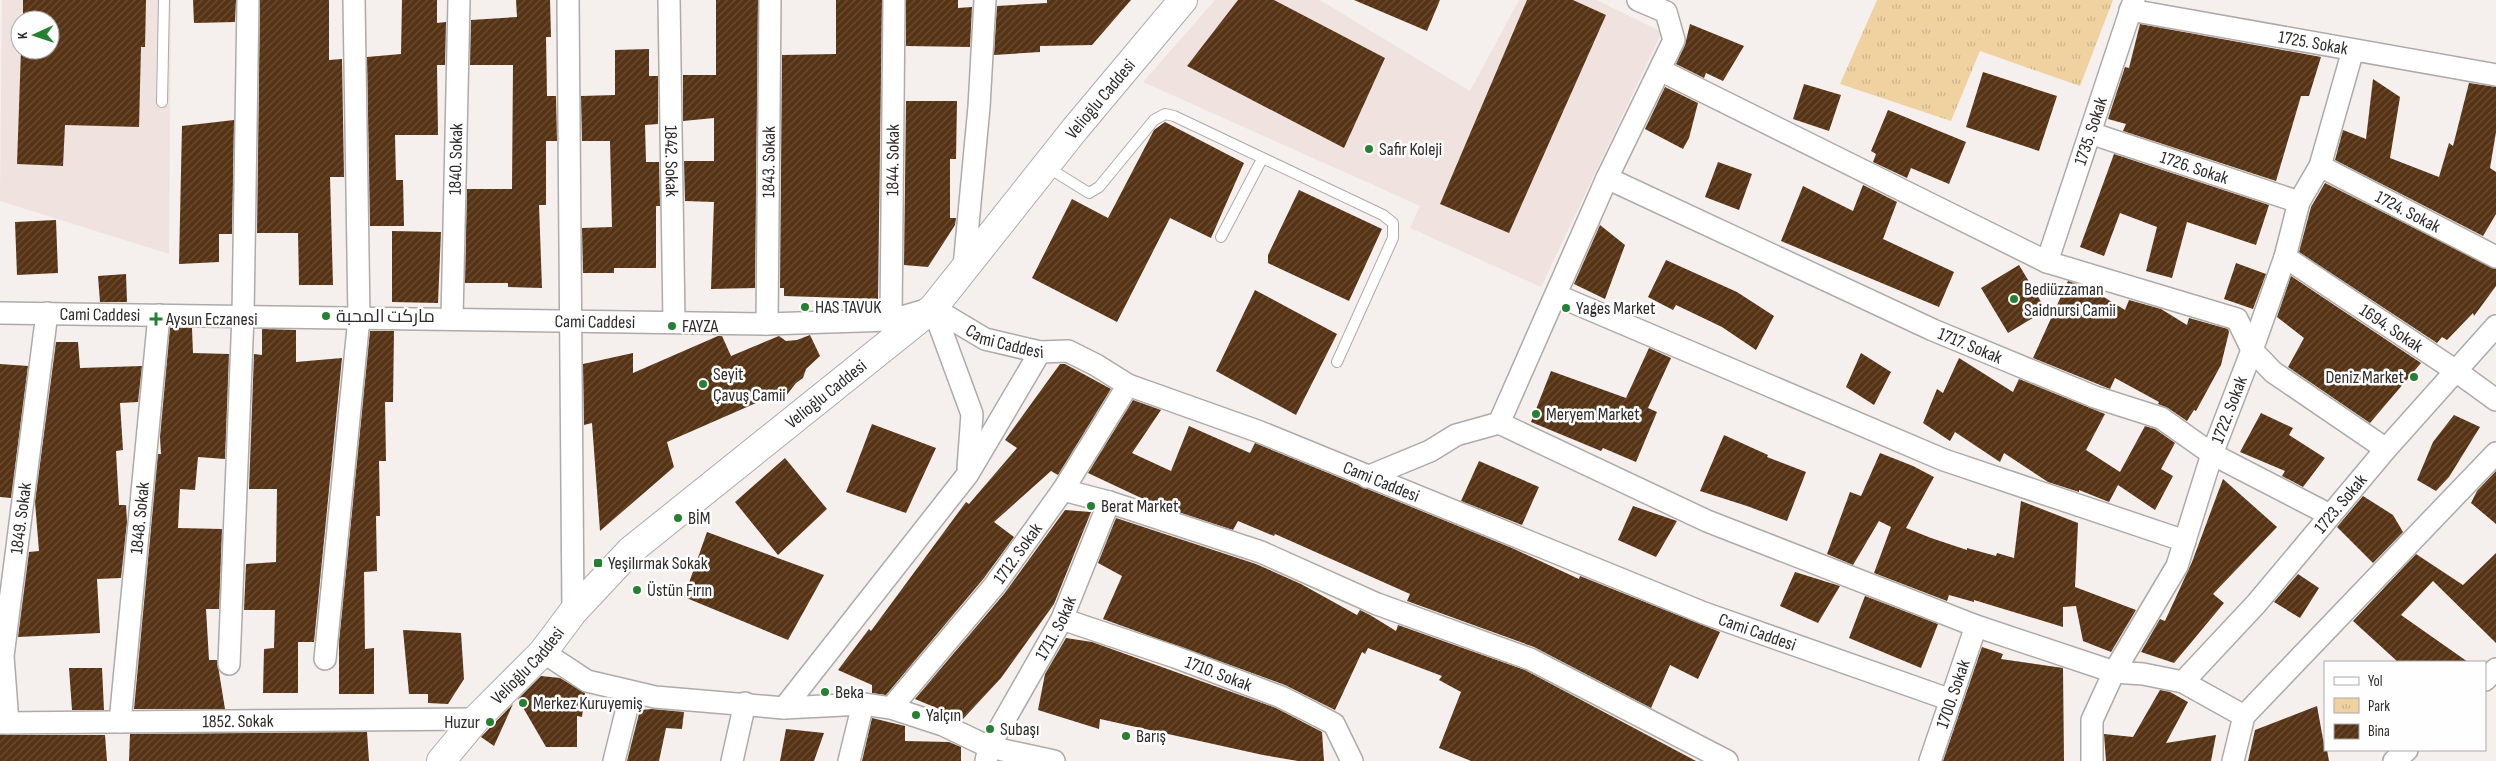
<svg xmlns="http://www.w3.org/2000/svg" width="2496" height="761" font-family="'Sofia Sans Condensed',Cairo,sans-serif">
  <defs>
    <pattern id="park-tufts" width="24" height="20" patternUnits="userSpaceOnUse" patternTransform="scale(1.25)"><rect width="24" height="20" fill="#efd2a0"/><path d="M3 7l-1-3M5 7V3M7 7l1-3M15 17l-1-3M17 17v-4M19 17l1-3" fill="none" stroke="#cdb48a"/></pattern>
    <pattern id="building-hatch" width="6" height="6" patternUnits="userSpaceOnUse" patternTransform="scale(1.25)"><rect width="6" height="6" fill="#563314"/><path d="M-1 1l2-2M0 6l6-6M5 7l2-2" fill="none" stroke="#6b4f36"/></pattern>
  </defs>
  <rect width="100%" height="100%" fill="#f5f0ee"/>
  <path fill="#f0e2de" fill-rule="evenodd" d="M2,0H171L169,254L0,201ZM20,20H50V50H20Z
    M1215,0H1320L1470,91L1519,0H1597L1662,32L1541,287L1410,228L1420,206L1143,82Z"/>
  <path fill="url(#park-tufts)" d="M1877,0H2113L2080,86L1980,51L1951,121L1840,84Z"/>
  <path fill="url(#building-hatch)" d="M23,0H146L145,47H141L139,127L65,125L63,166L17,164L21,50H50V20H23Z
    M193,0H236L235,22L194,23Z
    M260,0H329V60L342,59L344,177H330L333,285H299L298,233H257Z
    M402,0H437V23L446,22L445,65H437L438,135H395L396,180H403L404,226H370L367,57L401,54Z
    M516,0H550L551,37H546L547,96H556L557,141H546V205H539L542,288L508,287V283H465L467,189H512L513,65H470L471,20L517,17Z
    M716,0H758L755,288L711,289L714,202L685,201L684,161H714V118L683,121V75H716Z
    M836,0H882L878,299L784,296V288H780L782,55L836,54Z
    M906,0H958V8L972,7L970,47L906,46Z
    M1047,0H1131L1092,45L1040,46V52L994,55L997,6L1047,3Z
    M1238,0H1274L1385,58L1344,148L1187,66Z
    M1354,0H1440L1427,31Z
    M1527,0H1573L1606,15L1509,233L1440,204Z
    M1690,24L1744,46L1723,81L1706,73L1704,78L1676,64L1685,45Z
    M2140,24L2321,57L2309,96H2301L2276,181L2123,131L2126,124L2108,119L2125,67L2129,68Z
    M649,49V76H658V124L645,125L646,162H659L660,206H656V268H614V273H583L582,228L612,227L610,141H582L581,96L615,95V50Z
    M1983,72L2057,96L2039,151L1966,127Z
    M2373,79L2400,97L2390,158L2439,177L2449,143L2453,146L2469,83L2496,87V132L2490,168L2496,172V214L2483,236L2335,160L2343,130L2366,139Z
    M1804,84L1841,95L1829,131L1793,119Z
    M1665,87L1698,103L1689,138L1683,149L1645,129Z
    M906,101H957L956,159H950V218H956L955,225L928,267L904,265Z
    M1888,110L1966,142L1949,184L1911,168L1907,178L1873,162L1876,154L1871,151Z
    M234,120L232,234H219V262L179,264L182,126Z
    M1165,122L1244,163L1211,238L1170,218L1117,322L1032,278L1072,199L1108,218L1154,130Z
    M2114,154L2269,205L2256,245L2187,222L2172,278L2146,271L2157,227L2120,213L2104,256L2080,247Z
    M1718,162L1752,174L1739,210L1705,197Z
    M2325,183L2496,269V286L2474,316L2473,313L2447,340L2442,337L2437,343L2299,252L2311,207Z
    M1863,185L1897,202L1883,239L1954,272L1939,307L1781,241L1803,186L1853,211Z
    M1299,190L1382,229L1349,301L1268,263V255Z
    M56,220L58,273L17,275L15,222Z
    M1600,225L1625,245L1605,299L1574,284Z
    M392,231L441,232L438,303L392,302Z
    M1666,260L1737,292L1774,316L1756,350L1722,327L1676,305L1673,310L1648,297Z
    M2236,263L2266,274L2253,309L2224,299Z
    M2019,265L2046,310L2008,333L1981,288Z
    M126,274L127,302H100L98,276Z
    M2291,276L2421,363L2370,423L2288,367L2304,338L2277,317Z
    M2068,281L2089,288L2125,310L2129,300L2161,309L2187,325L2189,318L2228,329L2229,332L2221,365L2196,411L2194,410L2187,421L2168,408L2158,404L2159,402L2115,378L2110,389L2033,358Z
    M1255,290L1337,334L1296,415L1216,371Z
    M170,328H192L193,353L229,354L225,459L198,457L195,490L180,489L178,528L222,529L219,609H206L209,660H217L225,709H134L158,454H161L160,437Z
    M262,329L296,330V362L342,358L314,642H298V693H263L264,649L274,648L275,610H244L246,564L276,562L277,489H249L254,354L262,355Z
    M370,331H394L393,402H385L386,461H379L380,516H376L377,571L364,572L365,649L374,648V694H339V642Z
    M810,335L820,356L806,369L803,378L796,383L786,396L776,402L765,399L667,442L674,467L600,531L592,423L584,425L583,364L633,353V373L718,336H722L731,356L779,336L786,341L797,340Z
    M56,342H78L80,368L142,366L138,402L120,403L123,450L116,451L119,505H126L127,522L121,578L97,579L100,633L18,637L29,552L39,551L35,502Z
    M1649,348L1671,358L1648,408L1657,412L1636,462L1603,448L1601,451L1531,422L1551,371L1626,398Z
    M1861,353L1891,372L1874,405L1846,387Z
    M1959,358L2013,392L2019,379L2105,414L2086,450L2120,472L2145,426L2155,429L2175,443L2161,469L2173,476L2155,510L2118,485L2109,502L2079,490V492L2048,482L2004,453L2000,462L1955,432L1950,441L1923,423L1937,389L1943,393Z
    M0,364L28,366L11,498L0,497Z
    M1060,364H1065L1111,389L1058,475L1051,471L994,522L1014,537L984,578L886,695L872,693V685L838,670L869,629L871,631L966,502L969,504L1017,448L1005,440Z
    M1133,400L1161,410L1132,453L1171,471L1189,426L1250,453L1255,443L1512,548L1579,579L1580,576L1720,632L1698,679L1670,665L1651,708L1534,647L1407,601L1410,594L1275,534L1274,536L1238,521L1233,530L1154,504L1088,473Z
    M2261,413L2293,428L2289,435L2325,458L2303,487L2282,476L2285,471L2240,452Z
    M2454,415L2480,427L2449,477L2436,491L2417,480L2433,442Z
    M872,424L936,448L906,513L846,492Z
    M1724,435L1768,455L1767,457L1806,472L1787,521L1747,506L1700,491Z
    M1880,453L1913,466L1934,477L1906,528L1931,538L1967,550V548L1996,556L1997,553L2014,558L2021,501L2078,523L2075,587L2136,610L2111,652L2083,641L2076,606L2063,607V627L1974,600V602L1949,595L1947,601L1874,573L1891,527L1879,521L1853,565L1827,554L1850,492L1861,496Z
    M785,458L827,509L778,555L735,502Z
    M1479,461L1539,487L1522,525L1461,501Z
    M2496,471V524L2471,503L2477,491Z
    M2223,479L2277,527L2213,594L2224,603L2174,663L2141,652L2160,619L2165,621L2192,562Z
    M2363,496L2393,515L2403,532L2373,563L2337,527Z
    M1633,506L1677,521L1656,557L1618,540Z
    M1065,510L1091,512L1054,604L1001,678L963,719L915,699L1004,594Z
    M1116,518L1256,564L1301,584L1357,615L1360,610L1370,615L1396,631L1398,625L1525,670L1696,761H1471L1439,748L1461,692L1439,680L1442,676L1368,648L1365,654L1362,652L1335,710L1285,685L1103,619L1122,576L1098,563Z
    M707,532L824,575L788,640L684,597Z
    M2496,553V643L2433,581L2401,615L2468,662H2398L2353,621L2416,554L2463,585Z
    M1795,572L1840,586L1818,623L1780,606Z
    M2298,574L2319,588L2300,618L2274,602Z
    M1865,596L1938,624L1921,668L1849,638Z
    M403,630L461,633L464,679L448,704L428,703V694H409Z
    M1066,638L1092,642L1276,708L1322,732L1324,761H1298L1263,755L1100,719L1099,729L1038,710L1045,674Z
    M1982,647L2003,654L2001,659L2063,668L2064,761H1943Z
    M69,668H102L104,710H72Z
    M541,676L560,678L585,693L582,717L577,716V747H546L518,699Z
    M2160,690L2170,692L2188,702L2166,743L2216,735L2211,761H2106L2104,734L2133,737Z
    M513,704L494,746L481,737Z
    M2317,706L2325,750H2327L2329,761H2248L2255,730Z
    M652,709L684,712L682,729L666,728L659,761H627L640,710Z
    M872,718L905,726V741L949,742L961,747V761H862Z
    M786,729L824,733L814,761H780Z
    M367,732L369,761H129L130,734Z
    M0,735H105L107,761H0Z"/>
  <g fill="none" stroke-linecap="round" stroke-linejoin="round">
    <g stroke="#aeaaa8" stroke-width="12">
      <path id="lane" d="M162,102L164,0
        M1047,167L1089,193L1099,187L1154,120L1165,114L1174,116L1383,215L1393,223V238L1337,362
        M1221,237L1262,159"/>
    </g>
    <g stroke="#aeaaa8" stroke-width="24">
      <g id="street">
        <path d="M568,0L573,612"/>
        <path id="s1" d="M669,0L674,322"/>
        <path id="s2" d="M2130,10L2496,75"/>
        <path d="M1660,70L2047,262L2237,319L2252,350L2273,372L2386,449"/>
        <path id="s3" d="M2090,133L2299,202"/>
        <path id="s4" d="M2320,166L2496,257"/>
        <path id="s5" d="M1607,178L1933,330L2095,397L2161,418L2212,454L2330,515"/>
        <path id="s6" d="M2285,257L2456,371L2496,400"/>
        <path id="s7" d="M2047,262L2134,0"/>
        <path d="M964,267L979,107L985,0"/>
        <path d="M1556,295L1944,460L2185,541"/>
        <path d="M933,308L972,414L968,468"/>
        <path id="s8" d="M0,313L767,324L891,320L933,308L985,339L1040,352L1068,351L1096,365L1128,385L1260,432L1704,613L1951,700"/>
        <path id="s9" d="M452,319L459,0"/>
        <path id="s10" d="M891,320L894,0"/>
        <path id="s11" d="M767,324L770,0"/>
        <path d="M1499,423L1607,178L1674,40L1666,12L1638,0"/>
        <path d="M1367,477L1430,451L1456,435L1499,423L1707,521L1976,626L2114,672L2143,674L2183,682L2244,716L2496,453"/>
        <path d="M1063,490L1109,502L1261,552L1377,604L1530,659L1727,761"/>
        <path id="s12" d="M1062,619L1175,657L1281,697L1307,710L1334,724L1352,761"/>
        <path d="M543,652L587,681L655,697L784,708L863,704L891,708L943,725L989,747L1054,761"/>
        <path d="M325,659L359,318L354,0"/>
        <path d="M229,664L243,315L248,0"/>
        <path d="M2485,680L2496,669"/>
        <path id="s13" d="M2183,682L2256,604L2386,449L2496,326"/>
        <path d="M784,708L968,474L1040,352"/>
        <path id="s14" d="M891,708L994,586L1063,490L1128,385"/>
        <path id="s15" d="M120,722L159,315"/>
        <path id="s16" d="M0,723L476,719"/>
        <path id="s17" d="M8,723L3,656L47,313"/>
        <path d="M614,761L631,692"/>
        <path d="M732,761L745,703"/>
        <path d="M849,761L863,704"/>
        <path id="s18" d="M986,761L989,747L1062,619L1109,502"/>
        <path id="s19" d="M1930,761L1976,626"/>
        <path id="s20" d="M2092,761V720L2114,672L2177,566L2212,454L2252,350L2285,257L2299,202L2320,166L2353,50"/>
        <path d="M2233,761L2244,716"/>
        <path d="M2394,761L2407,750"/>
      </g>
    </g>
    <g stroke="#aeaaa8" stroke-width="30">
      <g id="secondary">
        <path id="s21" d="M441,761L476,719L543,652L573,612L630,551L933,308L1075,129L1183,0"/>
      </g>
    </g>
    <use href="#lane" stroke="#fff" stroke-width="10"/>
    <use href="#street" stroke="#fff" stroke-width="21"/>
    <use href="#secondary" stroke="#fff" stroke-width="28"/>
  </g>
  <g fill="#258131" stroke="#fffefe" stroke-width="2">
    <circle cx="1369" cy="149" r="5"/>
    <circle cx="2014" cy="299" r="5"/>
    <circle cx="805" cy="307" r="5"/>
    <circle cx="1566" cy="308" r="5"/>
    <circle cx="326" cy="316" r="5"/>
    <path d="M153.5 311.5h5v5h5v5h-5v5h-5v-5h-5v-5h5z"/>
    <circle cx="672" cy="326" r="5"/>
    <circle cx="2414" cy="377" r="5"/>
    <circle cx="703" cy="384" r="5"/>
    <circle cx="1536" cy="414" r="5"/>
    <circle cx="1091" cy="506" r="5"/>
    <circle cx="678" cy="518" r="5"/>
    <rect x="593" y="558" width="10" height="10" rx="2.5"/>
    <circle cx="637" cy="590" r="5"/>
    <circle cx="825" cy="692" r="5"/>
    <circle cx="523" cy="703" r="5"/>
    <circle cx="916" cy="715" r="5"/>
    <circle cx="490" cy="722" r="5"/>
    <circle cx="990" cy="729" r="5"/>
    <circle cx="1126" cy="736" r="5"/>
  </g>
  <g text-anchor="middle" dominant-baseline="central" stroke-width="5" stroke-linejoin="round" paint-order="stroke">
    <g font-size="18" fill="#2d2b2a" stroke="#fffefe">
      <text stroke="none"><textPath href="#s2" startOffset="186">1725. Sokak</textPath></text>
      <text stroke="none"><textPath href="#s21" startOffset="939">Velioğlu Caddesi</textPath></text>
      <text stroke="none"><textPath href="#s7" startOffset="138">1735. Sokak</textPath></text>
      <text stroke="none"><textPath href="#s9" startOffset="160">1840. Sokak</textPath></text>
      <text stroke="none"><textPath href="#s10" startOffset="160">1844. Sokak</textPath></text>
      <text stroke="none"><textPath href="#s1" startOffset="161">1842. Sokak</textPath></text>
      <text stroke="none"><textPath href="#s11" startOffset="162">1843. Sokak</textPath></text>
      <text stroke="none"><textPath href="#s3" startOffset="110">1726. Sokak</textPath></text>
      <text stroke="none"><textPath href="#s4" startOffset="99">1724. Sokak</textPath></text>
      <text stroke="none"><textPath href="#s8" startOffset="100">Cami Caddesi</textPath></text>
      <text stroke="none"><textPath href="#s8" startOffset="595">Cami Caddesi</textPath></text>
      <text stroke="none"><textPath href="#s6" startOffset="128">1694. Sokak</textPath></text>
      <text stroke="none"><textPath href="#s8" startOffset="1015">Cami Caddesi</textPath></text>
      <text stroke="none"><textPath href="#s5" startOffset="400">1717. Sokak</textPath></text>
      <text stroke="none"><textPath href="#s21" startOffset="534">Velioğlu Caddesi</textPath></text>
      <text stroke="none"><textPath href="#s20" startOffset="382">1722. Sokak</textPath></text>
      <text stroke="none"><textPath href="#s8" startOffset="1420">Cami Caddesi</textPath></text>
      <text stroke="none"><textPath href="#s13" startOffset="238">1723. Sokak</textPath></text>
      <text stroke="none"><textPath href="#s17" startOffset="206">1849. Sokak</textPath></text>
      <text stroke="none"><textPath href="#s15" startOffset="205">1848. Sokak</textPath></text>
      <text stroke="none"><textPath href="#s14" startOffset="200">1712. Sokak</textPath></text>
      <text stroke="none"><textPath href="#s18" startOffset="151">1711. Sokak</textPath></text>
      <text stroke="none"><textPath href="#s8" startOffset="1825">Cami Caddesi</textPath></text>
      <text stroke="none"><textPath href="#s21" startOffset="129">Velioğlu Caddesi</textPath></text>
      <text stroke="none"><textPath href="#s12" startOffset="166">1710. Sokak</textPath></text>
      <text stroke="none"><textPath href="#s19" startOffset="71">1700. Sokak</textPath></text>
      <text stroke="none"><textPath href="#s16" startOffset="238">1852. Sokak</textPath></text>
    </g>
    <g font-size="18" fill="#2d2b2a" stroke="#fffefe" text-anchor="start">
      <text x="1379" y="149">Safir Koleji</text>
      <text x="2024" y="289">Bediüzzaman<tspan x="2024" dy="21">Saidnursi Camii</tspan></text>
      <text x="815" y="307">HAS TAVUK</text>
      <text x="1576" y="308">Yages Market</text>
      <text x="336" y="316">ماركت المحبة</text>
      <text x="166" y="319">Aysun Eczanesi</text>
      <text x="682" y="326">FAYZA</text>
      <text x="713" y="374">Seyit<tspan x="713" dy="21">Çavuş Camii</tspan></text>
      <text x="2404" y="377" text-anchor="end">Deniz Market</text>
      <text x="1546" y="414">Meryem Market</text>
      <text x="1101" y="506">Berat Market</text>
      <text x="688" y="518">BİM</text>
      <text x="608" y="563">Yeşilırmak Sokak</text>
      <text x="647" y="590">Üstün Fırın</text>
      <text x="835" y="692">Beka</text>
      <text x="533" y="703">Merkez Kuruyemiş</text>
      <text x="926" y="715">Yalçın</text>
      <text x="480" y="722" text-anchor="end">Huzur</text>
      <text x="1000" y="729">Subaşı</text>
      <text x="1136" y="736">Barış</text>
    </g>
  </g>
  <rect x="2324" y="661" width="162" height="90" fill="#fffefe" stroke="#abaaa9"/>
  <rect x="2334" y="677" width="25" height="8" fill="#ffffff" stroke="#abaaa9"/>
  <text x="2368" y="686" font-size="15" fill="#2d2b2a">Yol</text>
  <rect x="2334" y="698" width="25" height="15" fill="url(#park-tufts)" stroke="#abaaa9"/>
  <text x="2368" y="711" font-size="15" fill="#2d2b2a">Park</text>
  <rect x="2334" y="724" width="25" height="15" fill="url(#building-hatch)" stroke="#abaaa9"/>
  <text x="2368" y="736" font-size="15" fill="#2d2b2a">Bina</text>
  <g transform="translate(35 35) rotate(267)"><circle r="24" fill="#fffefe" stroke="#abaaa9"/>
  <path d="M0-4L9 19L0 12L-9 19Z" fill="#258131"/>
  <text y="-8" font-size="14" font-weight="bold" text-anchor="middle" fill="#2d2b2a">K</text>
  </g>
</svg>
